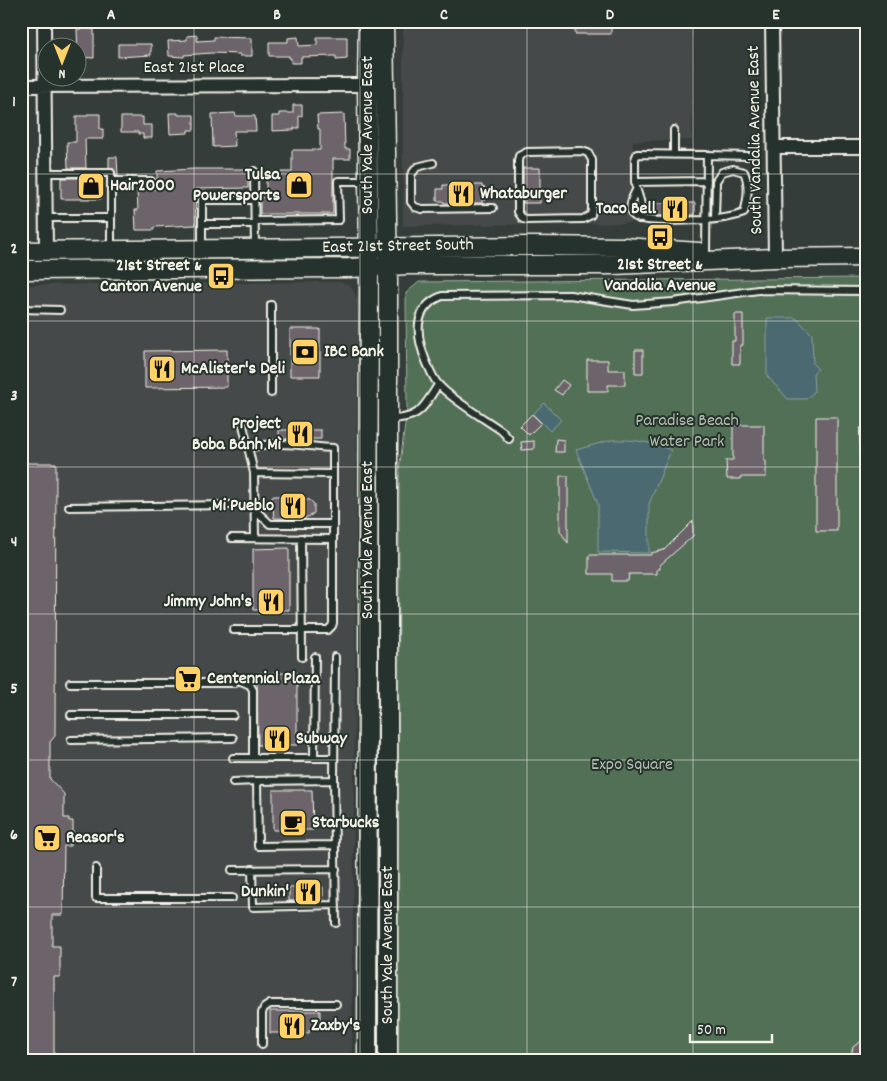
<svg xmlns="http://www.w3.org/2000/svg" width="887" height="1081" font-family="Dekko,sans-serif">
  <rect width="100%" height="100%" fill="#343d39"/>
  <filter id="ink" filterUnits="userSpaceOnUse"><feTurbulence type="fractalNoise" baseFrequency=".02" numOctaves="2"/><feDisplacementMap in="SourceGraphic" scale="10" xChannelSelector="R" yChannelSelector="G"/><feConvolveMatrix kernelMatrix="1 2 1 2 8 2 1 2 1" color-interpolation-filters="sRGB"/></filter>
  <g filter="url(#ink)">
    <path fill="#454948" d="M403,21H691L693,33L692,140L633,141L632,223L403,226Z
      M340,282L350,285L358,299L352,1060H21V285Z"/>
    <path fill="#516f57" stroke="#a2b0a0" d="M866,278V1060H398L399,471L407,409L406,293L419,282Z"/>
    <path fill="#4b6971" stroke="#8f9fa1" d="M767,318H796L812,334L813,364L818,369L813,373L814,392L806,399H788L767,376Z
      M544,403L561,420L550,431L533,414Z
      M611,440C633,439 651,442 671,450L649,504V553L598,552V504L576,450Z"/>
    <path fill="#6d646a" stroke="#f4f1e8" d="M575,21H611V34H575Z
      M77,29H94V58L78,57Z
      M197,35V41L214,40V37L252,38V56H240V54L211,53L184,55V57L169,56L168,41L187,40V36Z
      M298,37L299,46L317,45V37H347V59L336,60V56L301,57V63H291V58H289V56H269V42H288V38Z
      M118,44H151V55L118,57Z
      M293,105H302V116H299V128H294V130L272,131V116H279V113H293Z
      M169,113H178V115H194V130H188V133L170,134Z
      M235,113L236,116H255L256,131H234L235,146L213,147L212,114Z
      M87,114H100V129H103V139H85L86,168H68L67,142H76V116H87Z
      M344,114L345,149H350V159H333V214H260V197H266V172H292V150H320V129H318L317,115Z
      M121,117H143V125H152V138H143V134H138V132H121Z
      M109,157H117L118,176H116L114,169L109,168Z
      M523,168H540V203H523Z
      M194,169H248V188L195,189L196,225L154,227V230H136L135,210H138L137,190L157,189V171Z
      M61,178H101V199H61Z
      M443,185H482V187L485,188V200H482V203H444L443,201H437V189H443Z
      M656,203H695V215L656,216Z
      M735,314H743V345H740V364H732V341H735Z
      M290,329H320V376H290Z
      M227,350V387L145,388V351Z
      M635,350H643V373H635Z
      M587,360H608V370H625V385H608V391H587Z
      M562,380L569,385L562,395L554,390Z
      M532,414L541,423L529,435L520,426Z
      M816,417H837V531H816Z
      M733,425H764V461H766V477H740V479H727L726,460H733Z
      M279,430H321V439H279Z
      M556,439L564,440V452H555Z
      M534,441V449L522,450L521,442Z
      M21,463H56L55,736L50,742V779L64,794V818H69V821H73V843H70V846H64L63,915H52V946H60V977H54V1060H21Z
      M560,476H568V543L560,531Z
      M272,496H295V499L310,500L314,504V513L310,516L302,519L274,518Z
      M693,521V536L660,565V569H657V574H629L628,581H612V574H589V555H651V553L664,550Z
      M289,548V610H253V549Z
      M257,673H297V745H258Z
      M273,790H312L313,830H273Z
      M323,887V900L289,901V888Z
      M270,1011H320V1021H315V1030H309V1033H270Z
      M866,1041V1060H850L853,1047L860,1042Z"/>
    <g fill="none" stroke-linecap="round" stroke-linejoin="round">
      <g stroke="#f4f1e8" stroke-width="10">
        <path id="service" d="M674,130V155
          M582,151L588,153L592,160V209L591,215L583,219L527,220L523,219L518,212V161L519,156L527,152Z
          M707,155L749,156
          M433,163L417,167L411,175V202L415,207L422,209L493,208
          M254,171L255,248
          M44,173H111V249
          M111,181H151
          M636,187C639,200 644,204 639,219
          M636,190C632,197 627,210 634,216C643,224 692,220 706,220C720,219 731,218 744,213C748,199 750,185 744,172L733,169L722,172L716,181L715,219
          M45,218H111
          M255,221L339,220L338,181H366
          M202,224H255
          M202,248V200H255
          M706,252L707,155L637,154L635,159V182L707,181
          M271,305V393
          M21,309L60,310
          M388,419C420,419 422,409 438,385
          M243,425L254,473L255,538
          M866,430L864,431L866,486
          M509,439L502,431C485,419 452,400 439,385C433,379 430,370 426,361C416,336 412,308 442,296L570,295L633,305L673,302L758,290L866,291
          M254,473L333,474
          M69,507L231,505
          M254,509L270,524H333
          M231,538L333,539
          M301,538L302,657
          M233,630H328L332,626L333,623V448C303,446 277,440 248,448
          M234,678L250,685L253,690V758
          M70,683H234
          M71,715H233
          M71,740L233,738
          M233,758H334
          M314,758L315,657
          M334,780L335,657
          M233,782L257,781
          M335,845L258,846L257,781L334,780L336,923
          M96,868V898H232
          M252,869L253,907L336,905
          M232,870L336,869
          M262,1044V1013L264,1008L270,1004H336"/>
      </g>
      <g stroke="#f4f1e8" stroke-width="16">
        <path id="minor" d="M44,21L46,251
          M772,21L775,258
          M21,86L367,85
          M774,147H866"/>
      </g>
      <g stroke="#f4f1e8" stroke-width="21">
        <path id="secondary" d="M384,21L388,283V1060
          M21,251L533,246L624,247L699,252
          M21,270L349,268L408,265H613L775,258L866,257
          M367,1060L369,267L367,85L368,21"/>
      </g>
      <use href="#service" stroke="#26332d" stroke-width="6"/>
      <use href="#minor" stroke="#26332d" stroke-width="12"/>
      <use href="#secondary" stroke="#26332d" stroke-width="18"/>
    </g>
  </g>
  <path fill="none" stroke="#f4f1e8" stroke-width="1" stroke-opacity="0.55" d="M194,21V1060M360,21V1060M527,21V1060M693,21V1060M21,174H866M21,321H866M21,467H866M21,614H866M21,760H866M21,907H866"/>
  <defs>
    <g id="shop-square" transform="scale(1.4375)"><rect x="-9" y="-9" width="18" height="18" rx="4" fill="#ffd166" stroke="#26332d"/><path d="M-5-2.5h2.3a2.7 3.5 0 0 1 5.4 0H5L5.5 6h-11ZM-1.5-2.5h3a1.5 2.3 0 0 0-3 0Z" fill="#111"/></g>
    <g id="restaurant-square" transform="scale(1.4375)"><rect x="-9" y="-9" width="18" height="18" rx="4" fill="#ffd166" stroke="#26332d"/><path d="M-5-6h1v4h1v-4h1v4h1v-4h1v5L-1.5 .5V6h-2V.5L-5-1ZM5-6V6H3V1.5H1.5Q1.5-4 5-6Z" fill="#111"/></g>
    <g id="bus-square" transform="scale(1.4375)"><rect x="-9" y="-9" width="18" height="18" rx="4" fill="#ffd166" stroke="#26332d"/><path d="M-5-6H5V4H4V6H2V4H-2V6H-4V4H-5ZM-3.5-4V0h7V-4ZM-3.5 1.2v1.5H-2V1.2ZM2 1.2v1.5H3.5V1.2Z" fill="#111"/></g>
    <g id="bank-square" transform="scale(1.4375)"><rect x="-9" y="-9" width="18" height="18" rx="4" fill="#ffd166" stroke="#26332d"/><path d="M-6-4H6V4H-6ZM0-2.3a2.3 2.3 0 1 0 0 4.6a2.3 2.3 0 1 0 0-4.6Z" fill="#111"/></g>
    <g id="supermarket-square" transform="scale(1.4375)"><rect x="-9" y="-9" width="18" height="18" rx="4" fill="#ffd166" stroke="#26332d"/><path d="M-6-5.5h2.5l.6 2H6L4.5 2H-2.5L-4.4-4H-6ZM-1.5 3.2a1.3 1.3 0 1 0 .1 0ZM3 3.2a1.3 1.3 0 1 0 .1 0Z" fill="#111"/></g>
    <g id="cafe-square" transform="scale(1.4375)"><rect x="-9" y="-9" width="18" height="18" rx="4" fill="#ffd166" stroke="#26332d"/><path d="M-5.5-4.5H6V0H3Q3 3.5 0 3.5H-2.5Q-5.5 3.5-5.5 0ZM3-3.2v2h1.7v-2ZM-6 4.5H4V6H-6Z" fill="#111"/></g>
  </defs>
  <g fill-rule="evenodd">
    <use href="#shop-square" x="299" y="185"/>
    <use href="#shop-square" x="91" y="186"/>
    <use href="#restaurant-square" x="461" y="194"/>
    <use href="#restaurant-square" x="675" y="209"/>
    <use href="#bus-square" x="660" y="237"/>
    <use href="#bus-square" x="221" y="276"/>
    <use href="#bank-square" x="305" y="352"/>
    <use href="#restaurant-square" x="162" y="369"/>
    <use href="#restaurant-square" x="300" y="434"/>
    <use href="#restaurant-square" x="293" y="506"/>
    <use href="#restaurant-square" x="271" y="602"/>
    <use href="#supermarket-square" x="188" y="679"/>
    <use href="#restaurant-square" x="277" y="739"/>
    <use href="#cafe-square" x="293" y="823"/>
    <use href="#supermarket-square" x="47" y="838"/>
    <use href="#restaurant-square" x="308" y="892"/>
    <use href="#restaurant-square" x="292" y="1026"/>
  </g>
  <g text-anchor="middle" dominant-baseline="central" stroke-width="4" stroke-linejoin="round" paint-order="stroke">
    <g font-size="18" fill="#f4f1e8" stroke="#26332d">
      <text x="194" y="68">East 21st Place</text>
      <text transform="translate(368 135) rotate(-90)">South Yale Avenue East</text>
      <text transform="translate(756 140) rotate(-91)">South Vandalia Avenue East</text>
      <text transform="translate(398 247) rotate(-1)">East 21st Street South</text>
      <text transform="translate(368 540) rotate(-90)">South Yale Avenue East</text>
      <text transform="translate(388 945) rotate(-90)">South Yale Avenue East</text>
    </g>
    <g font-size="18" font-weight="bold" fill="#f4f1e8" stroke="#26332d" text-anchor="start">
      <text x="280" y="175" text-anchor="end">Tulsa<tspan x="280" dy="21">Powersports</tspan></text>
      <text x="110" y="186">Hair2000</text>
      <text x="480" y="194">Whataburger</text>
      <text x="656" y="209" text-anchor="end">Taco Bell</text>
      <text x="660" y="265" text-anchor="middle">21st Street &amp;<tspan x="660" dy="21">Vandalia Avenue</tspan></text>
      <text x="202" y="266" text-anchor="end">21st Street &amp;<tspan x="202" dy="21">Canton Avenue</tspan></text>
      <text x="324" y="352">IBC Bank</text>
      <text x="181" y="369">McAlister's Deli</text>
      <text x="281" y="424" text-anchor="end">Project<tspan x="281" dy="21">Boba Bánh Mì</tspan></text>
      <text x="274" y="506" text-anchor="end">Mi Pueblo</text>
      <text x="252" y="602" text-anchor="end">Jimmy John's</text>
      <text x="207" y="679">Centennial Plaza</text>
      <text x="296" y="739">Subway</text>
      <text x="312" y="823">Starbucks</text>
      <text x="66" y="838">Reasor's</text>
      <text x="289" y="892" text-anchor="end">Dunkin'</text>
      <text x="311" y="1026">Zaxby's</text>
    </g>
    <g font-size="18" fill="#b3bdae" stroke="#26332d">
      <text x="687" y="421">Paradise Beach<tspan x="687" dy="21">Water Park</tspan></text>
      <text x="632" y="765">Expo Square</text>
    </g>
  </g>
  <rect width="887" height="1081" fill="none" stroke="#26332d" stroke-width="55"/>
  <g transform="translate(62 62) rotate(180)"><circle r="24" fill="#26332d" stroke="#787f78"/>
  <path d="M0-4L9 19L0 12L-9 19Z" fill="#ffd166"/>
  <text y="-8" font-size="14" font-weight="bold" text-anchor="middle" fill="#f4f1e8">N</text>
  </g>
  <path d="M690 1034v8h82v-8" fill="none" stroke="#f4f1e8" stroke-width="2.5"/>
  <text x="697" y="1034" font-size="15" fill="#f4f1e8" stroke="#26332d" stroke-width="4" paint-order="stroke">50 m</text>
  <rect x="28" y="28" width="832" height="1026" fill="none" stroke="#f4f1e8" stroke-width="2"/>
  <g font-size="16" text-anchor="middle" font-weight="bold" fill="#f4f1e8">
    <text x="111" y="19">A</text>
    <text x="277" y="19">B</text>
    <text x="444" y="19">C</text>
    <text x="610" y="19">D</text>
    <text x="776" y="19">E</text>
    <text x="14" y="106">1</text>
    <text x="14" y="253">2</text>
    <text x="14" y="400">3</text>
    <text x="14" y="546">4</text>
    <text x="14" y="693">5</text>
    <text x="14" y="839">6</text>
    <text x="14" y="986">7</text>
  </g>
</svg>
